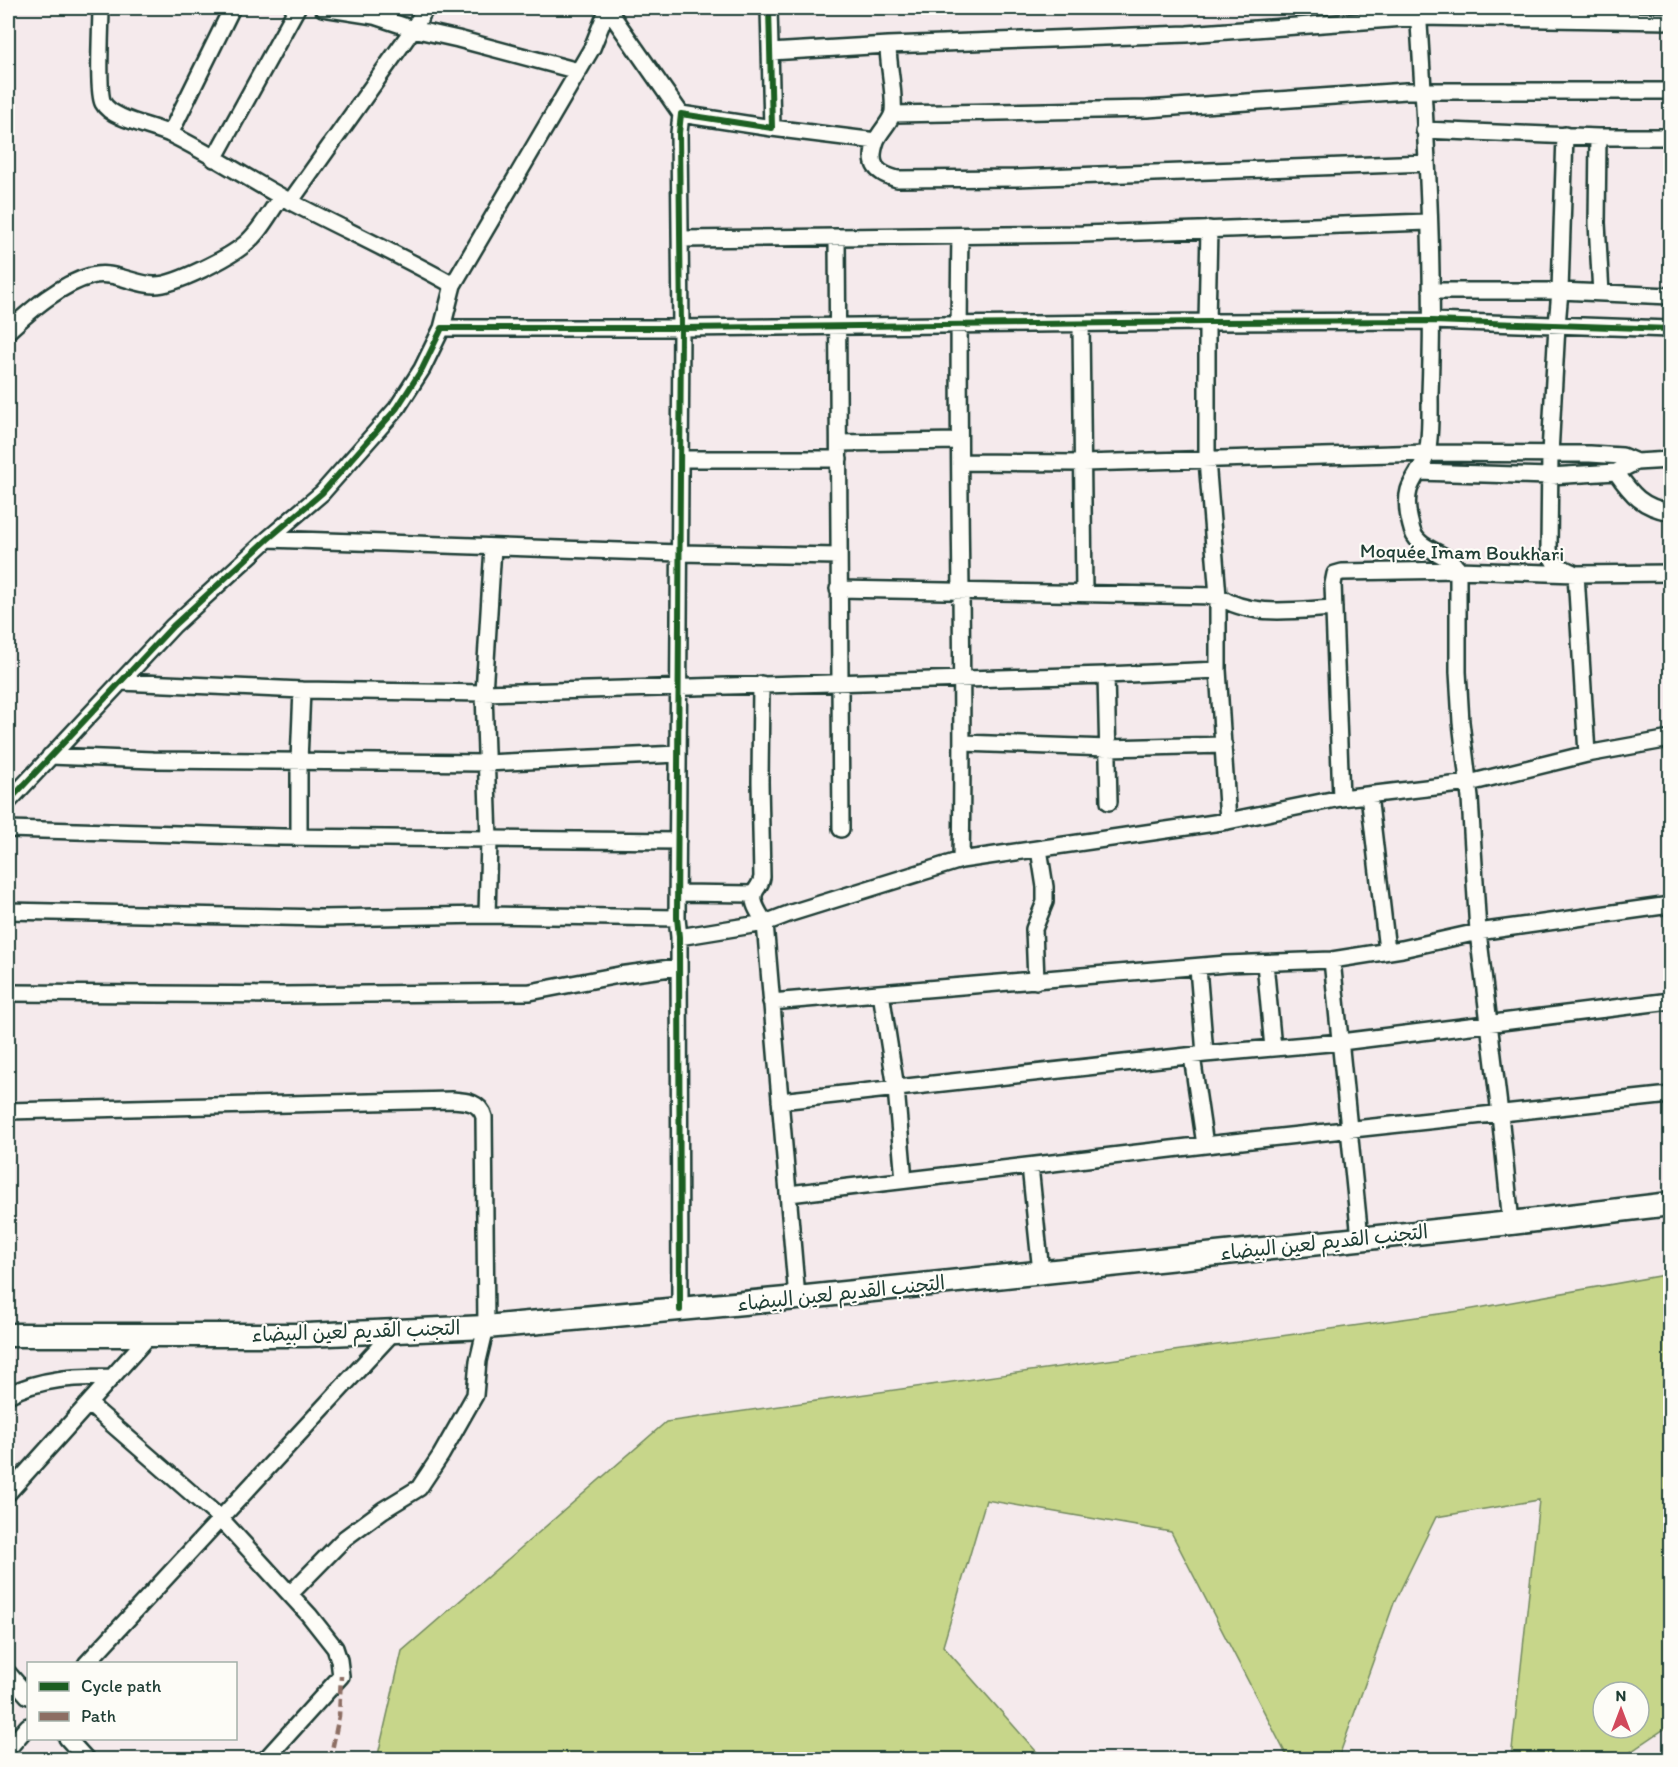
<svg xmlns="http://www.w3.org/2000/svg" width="1678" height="1767" font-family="Itim,'Playpen Sans Arabic',sans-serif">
  <rect width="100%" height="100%" fill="#f5eaec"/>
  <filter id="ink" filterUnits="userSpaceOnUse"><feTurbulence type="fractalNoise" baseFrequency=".0167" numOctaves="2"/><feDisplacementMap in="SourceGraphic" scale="12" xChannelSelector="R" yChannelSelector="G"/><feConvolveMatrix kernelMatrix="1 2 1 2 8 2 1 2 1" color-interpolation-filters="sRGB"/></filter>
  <g filter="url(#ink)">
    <path fill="#c7d68a" stroke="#738a5f" stroke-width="1.5" fill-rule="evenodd" d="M1670,1274V1725L1620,1759H1511L1539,1500L1436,1517L1394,1603L1338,1759L1289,1760L1171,1532L986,1500L943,1646L1043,1759H377L402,1651L666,1422L1467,1310ZM1603,1692H1639V1728H1603Z"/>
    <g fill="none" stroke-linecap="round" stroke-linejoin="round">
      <g stroke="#1f3d34" stroke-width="20">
        <path id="minor" d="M101,8C101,25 97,91 103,103C112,120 155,126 172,135C213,155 251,181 291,202C345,230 400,255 453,285
          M323,8L374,16L413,29L458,39L578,71
          M607,8L681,114
          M1418,8C1426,136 1435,265 1430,394C1430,412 1431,435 1427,453C1424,466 1413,477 1409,490C1406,501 1408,515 1411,526C1416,553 1447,549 1458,570V672L1461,722L1470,798L1478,932L1500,1114L1511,1223
          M888,45C888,67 895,91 893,112C891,122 880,131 876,141C868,165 876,173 897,179L1016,178L1427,163
          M770,52L888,45L1187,34L1418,17L1670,21
          M893,114L1147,109L1406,91H1670
          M772,128L876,141
          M1424,130L1598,137H1670
          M170,134L232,8
          M1565,135L1560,291L1557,325L1550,454L1549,549C1552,566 1561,567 1576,574L1587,754
          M1598,137L1597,223L1601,293
          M214,159L297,8
          M290,202L413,29L426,8
          M1209,229L1207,322V460L1218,596V670L1228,821
          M960,237C956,444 965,652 961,860
          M837,238L841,829
          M681,239L1082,234L1428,222
          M1431,291H1560L1670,296
          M1081,324L1084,593
          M442,328L453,285L592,48L608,8
          M8,331C31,310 60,284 91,276C112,270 133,284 154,285C174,286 230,257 245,244C260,232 270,212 281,197
          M839,443L959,441
          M680,459H839
          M960,462L1083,463L1427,453L1590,454L1622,456L1636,462L1670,460
          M1418,472L1550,476L1616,472L1636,462
          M1616,472C1632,495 1642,507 1670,512
          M268,539L679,553L838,556
          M838,589L1218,596C1251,618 1296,610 1334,608
          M1106,675L1109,802
          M120,682L302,690L484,693L1106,675L1218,670
          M761,684L760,782L762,877C761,884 759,885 756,890C749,901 760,914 765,923L797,1298
          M963,743L1108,748L1224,745
          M50,756L153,760L486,763L678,754
          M1369,795L1387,950
          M1341,798L1333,584L1335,574L1342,572L1458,570L1576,574L1670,573
          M8,802L173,626L268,539L322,493L397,408L422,369L442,328H681L1207,322L1432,321L1670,329
          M8,829L282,837L678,841
          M299,837V761L302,690
          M678,893L754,894
          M8,911L322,918L487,915L677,918
          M487,915L489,840L484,693L493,547
          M679,937L765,923L791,913L961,860L1228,821L1341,798L1469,783L1587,754L1670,739
          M1332,960L1360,1238
          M1265,963L1273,1048
          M1198,968L1205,1054
          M1036,981L1034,929L1045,902V887L1039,849
          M8,993L284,995L530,992L619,975L678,967
          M881,993L896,1088L904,1180
          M771,1002L1226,964L1332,960L1402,949L1478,932L1670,905
          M1192,1056L1205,1145
          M780,1101L1205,1054L1341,1042L1670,1001
          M8,1111L452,1100C467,1101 480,1102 484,1117L486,1327L478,1361L475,1395L441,1455L419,1488L383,1510L345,1538L290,1594
          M1030,1166L1041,1272
          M789,1194L1205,1145L1670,1095
          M680,1310L679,937L677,918L681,328L679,133L681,114L772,128L769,8
          M8,1395C41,1378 76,1377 112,1377
          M89,1404L221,1519L309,1615L335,1648L339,1660L341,1676L265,1760
          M8,1493L149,1336
          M86,1664L396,1329
          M8,1673L28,1696
          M67,1738L87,1760
          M8,1749L28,1726"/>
      </g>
      <g stroke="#1f3d34" stroke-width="27">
        <path id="primary" d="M8,1335H307L486,1327L797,1298L1511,1223L1670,1204"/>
      </g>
      <use href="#minor" stroke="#fdfcf7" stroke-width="15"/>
      <use href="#primary" stroke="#fdfcf7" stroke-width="22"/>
      <path stroke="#8d6e63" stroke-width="4.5" stroke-dasharray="9 4.5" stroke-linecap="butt" d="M330,1760L339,1716L341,1676"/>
      <g stroke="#fdfcf7" stroke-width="10">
        <path id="cycleway" d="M8,802L173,626L268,539L322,493L397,408L422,369L442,328H681L1207,322L1432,321L1670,329
          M680,1310L679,937L677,918L681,328L679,133L681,114L772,128L769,8"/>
      </g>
      <use href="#cycleway" stroke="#1b5e20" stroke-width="6"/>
    </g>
  </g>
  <g text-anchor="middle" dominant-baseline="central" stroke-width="4.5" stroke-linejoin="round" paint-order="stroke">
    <g font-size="20" fill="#1f3d34" stroke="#fdfcf7">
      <text transform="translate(1462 552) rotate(1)">Moquée Imam Boukhari</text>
      <text transform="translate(1324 1242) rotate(-6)">التجنب القديم لعين البيضاء</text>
      <text transform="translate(841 1293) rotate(-6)">التجنب القديم لعين البيضاء</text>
      <text transform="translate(356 1331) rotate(-2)">التجنب القديم لعين البيضاء</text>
    </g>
  </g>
  <rect width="1678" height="1767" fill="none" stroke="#fdfcf7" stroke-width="30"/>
  <rect x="15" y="15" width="1648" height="1737" fill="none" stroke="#1f3d34" stroke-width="2" filter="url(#ink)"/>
  <rect x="27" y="1662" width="210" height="78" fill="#fdfcf7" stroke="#a4b0a9" stroke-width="1.5"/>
  <rect x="39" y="1682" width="30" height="9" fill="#1b5e20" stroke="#a4b0a9" stroke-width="1.5"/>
  <text x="81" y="1692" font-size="18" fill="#1f3d34">Cycle path</text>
  <rect x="39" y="1712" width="30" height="9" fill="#8d6e63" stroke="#a4b0a9" stroke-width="1.5"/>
  <text x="81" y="1722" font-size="18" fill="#1f3d34">Path</text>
  <g transform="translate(1621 1710)"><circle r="28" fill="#fdfcf7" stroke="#a4b0a9" stroke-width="1.5"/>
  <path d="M0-4.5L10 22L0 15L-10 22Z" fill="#d1495b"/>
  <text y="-9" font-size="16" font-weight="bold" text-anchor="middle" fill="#1f3d34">N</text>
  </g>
</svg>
